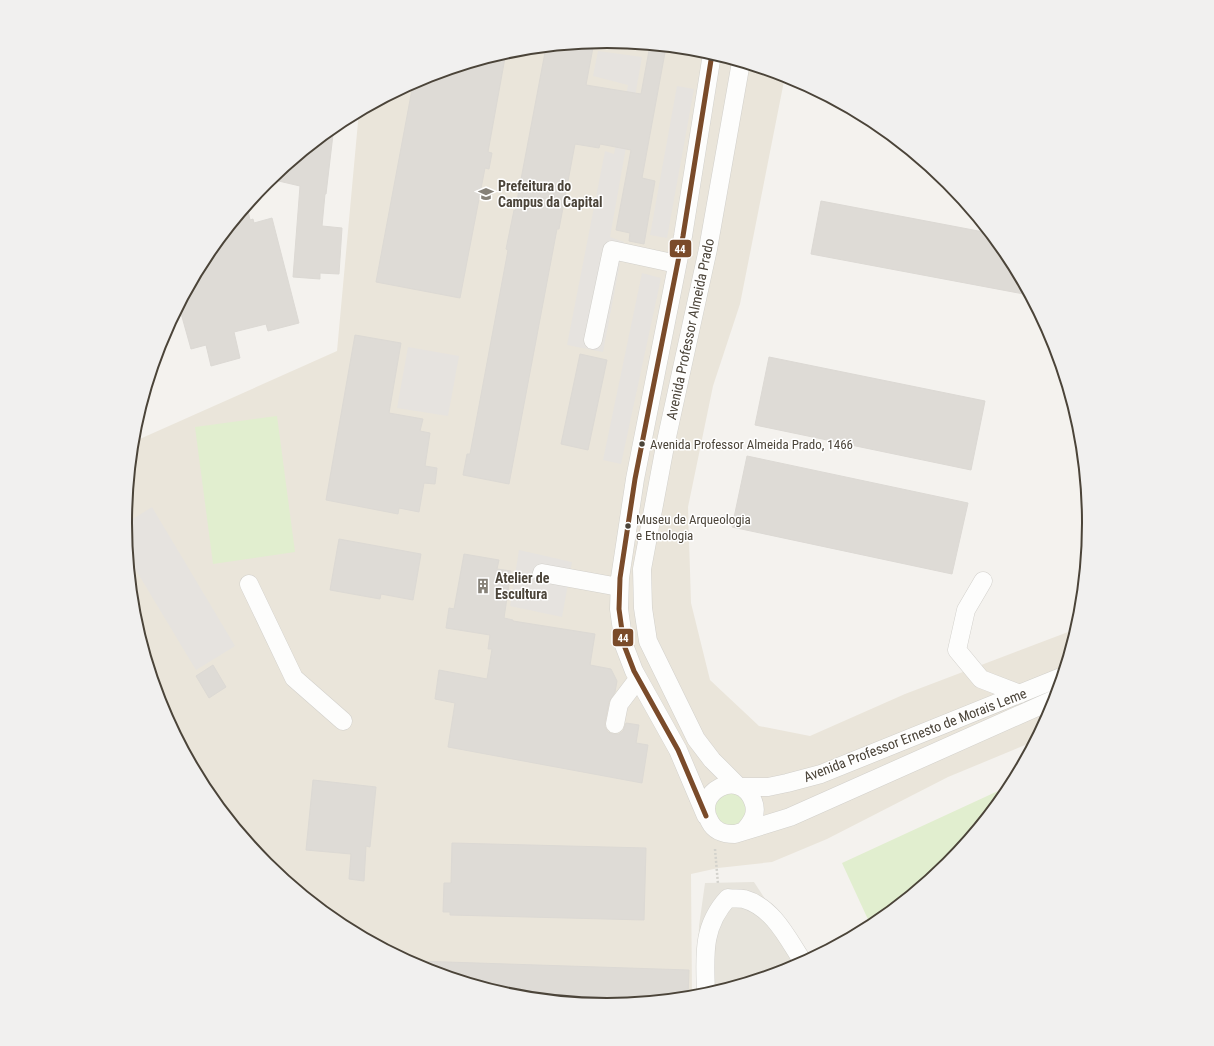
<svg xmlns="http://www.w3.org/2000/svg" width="1214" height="1046" font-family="'Roboto Condensed',sans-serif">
  <rect width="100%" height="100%" fill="#f4f2ee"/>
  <path fill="#e7e4dc" d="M754,882L806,961L791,968L697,996L699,926L705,883Z"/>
  <path fill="#eae5da" d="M607,41L701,50L785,76L740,304L713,386L688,507L691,603L710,680L759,726L810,736L905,694L1076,629L1052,708L1035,741L948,777L827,839L772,862L718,868L691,874L692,997L607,1005L513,996L422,968L339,924L266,864L206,791L162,707L134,617L125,523L133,442L337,351L359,111L423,78L513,50Z"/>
  <path fill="#e1eecf" d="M277,416L295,552L213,564L195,427Z
    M1011,785L1008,791L948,864L871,926L842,863Z
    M728,790L747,801L744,823L723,829L711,803Z"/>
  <path fill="#e6e3df" d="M598,51L642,57L610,237L624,242L603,352L567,345L605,151L614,154L628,85L593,76Z
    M677,86L694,89L667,238L650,235Z
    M642,273L661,278L621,464L603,460Z
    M408,347L459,356L448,416L397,408Z
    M152,507L235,646L196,670L128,557L125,524Z
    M519,550L572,562L562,617L510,606Z"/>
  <path fill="#dedbd6" stroke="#dcd9d4" d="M594,42L586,85L641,94L650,45L666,47L642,178L655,181L644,244L629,241L630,233L616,230L631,150L600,144L599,148L575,144L559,229H557L509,484L463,475L467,454H470L508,250L506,249L514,210L515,211L546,47Z
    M506,52L488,152L492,153L489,169L485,168L460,298L376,282L413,84L423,78Z
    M334,126L326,194H325L322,226L342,228L339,274L320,273V279L293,277L300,186L270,179Z
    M821,201L989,233L1008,255L1029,295L811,254Z
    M247,206L250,220L253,219L254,223L272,218L299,323L268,331L266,324L234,332L240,358L211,366L206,345L191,349L179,306L206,255Z
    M355,335L401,343L389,413L423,419L420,431L430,433L425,466L437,468L435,484L424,483L419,512L399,508L398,514L326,500Z
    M580,354L607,360L588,450L561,444Z
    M769,357L985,401L971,470L755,425Z
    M747,456L968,503L952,574L732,527Z
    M339,539L421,554L413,600L381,594L380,599L330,590Z
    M464,554L499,560L497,569L511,571L504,618L513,620V621L595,634L590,665L611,669L617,681L615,692L609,702L605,722V727L608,732L613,734H619L623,731L626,723L639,725L636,743L648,745L642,783L448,747L455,703L435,699L439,670L487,679L492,649H488L490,635L446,628L449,608L454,609Z
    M213,665L226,687L209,698L196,676Z
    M313,780L376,787L370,847L366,846L364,881L349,879L351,854L306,850Z
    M452,843L646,848L644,920L450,915V912H443L444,883H451Z
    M416,961L689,970L688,997L613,1004H595L513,996L422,968L416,965Z"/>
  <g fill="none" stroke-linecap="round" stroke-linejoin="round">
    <g stroke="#d2d0cb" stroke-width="19">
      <path id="minor" d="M593,340L612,250L677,264
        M542,573L619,587
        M983,581L966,610L957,650L981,679L1020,694
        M249,584L294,678L343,721
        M615,724L619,704L638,679
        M737,785L712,760L696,739L648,641L643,608L642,569L665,446L708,249L741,62
        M742,787H768L787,783L821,774L1061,677
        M706,816L678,750L634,671L624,645L619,609L620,578L635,479L683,236L712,54
        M744,831C752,822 758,813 753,801C740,767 692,792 710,822C715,832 724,834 735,834L790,817L1055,699
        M706,994C705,958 701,927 728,898C733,899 739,898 744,899C773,907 788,939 803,962"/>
    </g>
    <path stroke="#d3d2cc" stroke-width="2.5" stroke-dasharray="2 2" stroke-linecap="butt" d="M715,849L718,884"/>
    <use href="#minor" stroke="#fdfdfc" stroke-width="18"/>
    <g stroke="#fff" stroke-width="8">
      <path id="bus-1" d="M706,816L678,750L634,671L624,645L619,609L620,578L635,479L683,236L712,54"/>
    </g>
    <use href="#bus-1" stroke="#7a4b2a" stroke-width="5"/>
  </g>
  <defs>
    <g id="university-bare" transform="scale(1.2)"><path d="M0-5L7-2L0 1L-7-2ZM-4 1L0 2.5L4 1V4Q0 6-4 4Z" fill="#868178" stroke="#fff" stroke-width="2.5" paint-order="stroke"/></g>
    <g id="building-bare" transform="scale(1.2)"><path d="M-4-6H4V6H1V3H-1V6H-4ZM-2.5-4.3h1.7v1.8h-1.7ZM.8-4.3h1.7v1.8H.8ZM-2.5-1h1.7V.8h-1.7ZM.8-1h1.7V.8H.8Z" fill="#868178" stroke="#fff" stroke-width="2.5" paint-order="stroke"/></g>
  </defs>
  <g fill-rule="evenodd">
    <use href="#university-bare" x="486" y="194"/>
    <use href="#building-bare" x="483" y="586"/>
  </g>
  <g fill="#4b4439" stroke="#fff" stroke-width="1.5">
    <circle cx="642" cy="444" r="3.5"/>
    <circle cx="628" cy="526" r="3.5"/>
  </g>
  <g text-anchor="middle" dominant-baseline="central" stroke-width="3" stroke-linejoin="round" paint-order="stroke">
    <g font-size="13" fill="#4b4439" stroke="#fff" text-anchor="start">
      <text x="650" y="444">Avenida Professor Almeida Prado, 1466</text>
      <text x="636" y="519">Museu de Arqueologia<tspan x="636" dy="16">e Etnologia</tspan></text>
    </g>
    <g font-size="14" font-weight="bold" fill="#4b4439" stroke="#fff" text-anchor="start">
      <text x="498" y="186">Prefeitura do<tspan x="498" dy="16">Campus da Capital</tspan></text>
      <text x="495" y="578">Atelier de<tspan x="495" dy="16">Escultura</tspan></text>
    </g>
    <g font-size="14" fill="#4b4439" stroke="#fff">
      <text transform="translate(690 329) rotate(-78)">Avenida Professor Almeida Prado</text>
      <text transform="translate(915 735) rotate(-21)">Avenida Professor Ernesto de Morais Leme</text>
    </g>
  </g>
  <path d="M0 0H1214V1046H0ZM132 523a475 475 0 1 1 950 0a475 475 0 1 1-950 0Z" fill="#f1f0ef" fill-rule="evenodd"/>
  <path fill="none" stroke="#4b4439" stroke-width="2" d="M132 523a475 475 0 1 1 950 0a475 475 0 1 1-950 0Z"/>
  <g stroke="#fff" stroke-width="1.5">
    <rect x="669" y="239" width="23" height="19" rx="4" fill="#7a4b2a"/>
    <rect x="612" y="628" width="22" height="19" rx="4" fill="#7a4b2a"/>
  </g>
  <g font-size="11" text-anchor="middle" font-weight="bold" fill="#fff">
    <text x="680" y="253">44</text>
    <text x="623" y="642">44</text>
  </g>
</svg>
